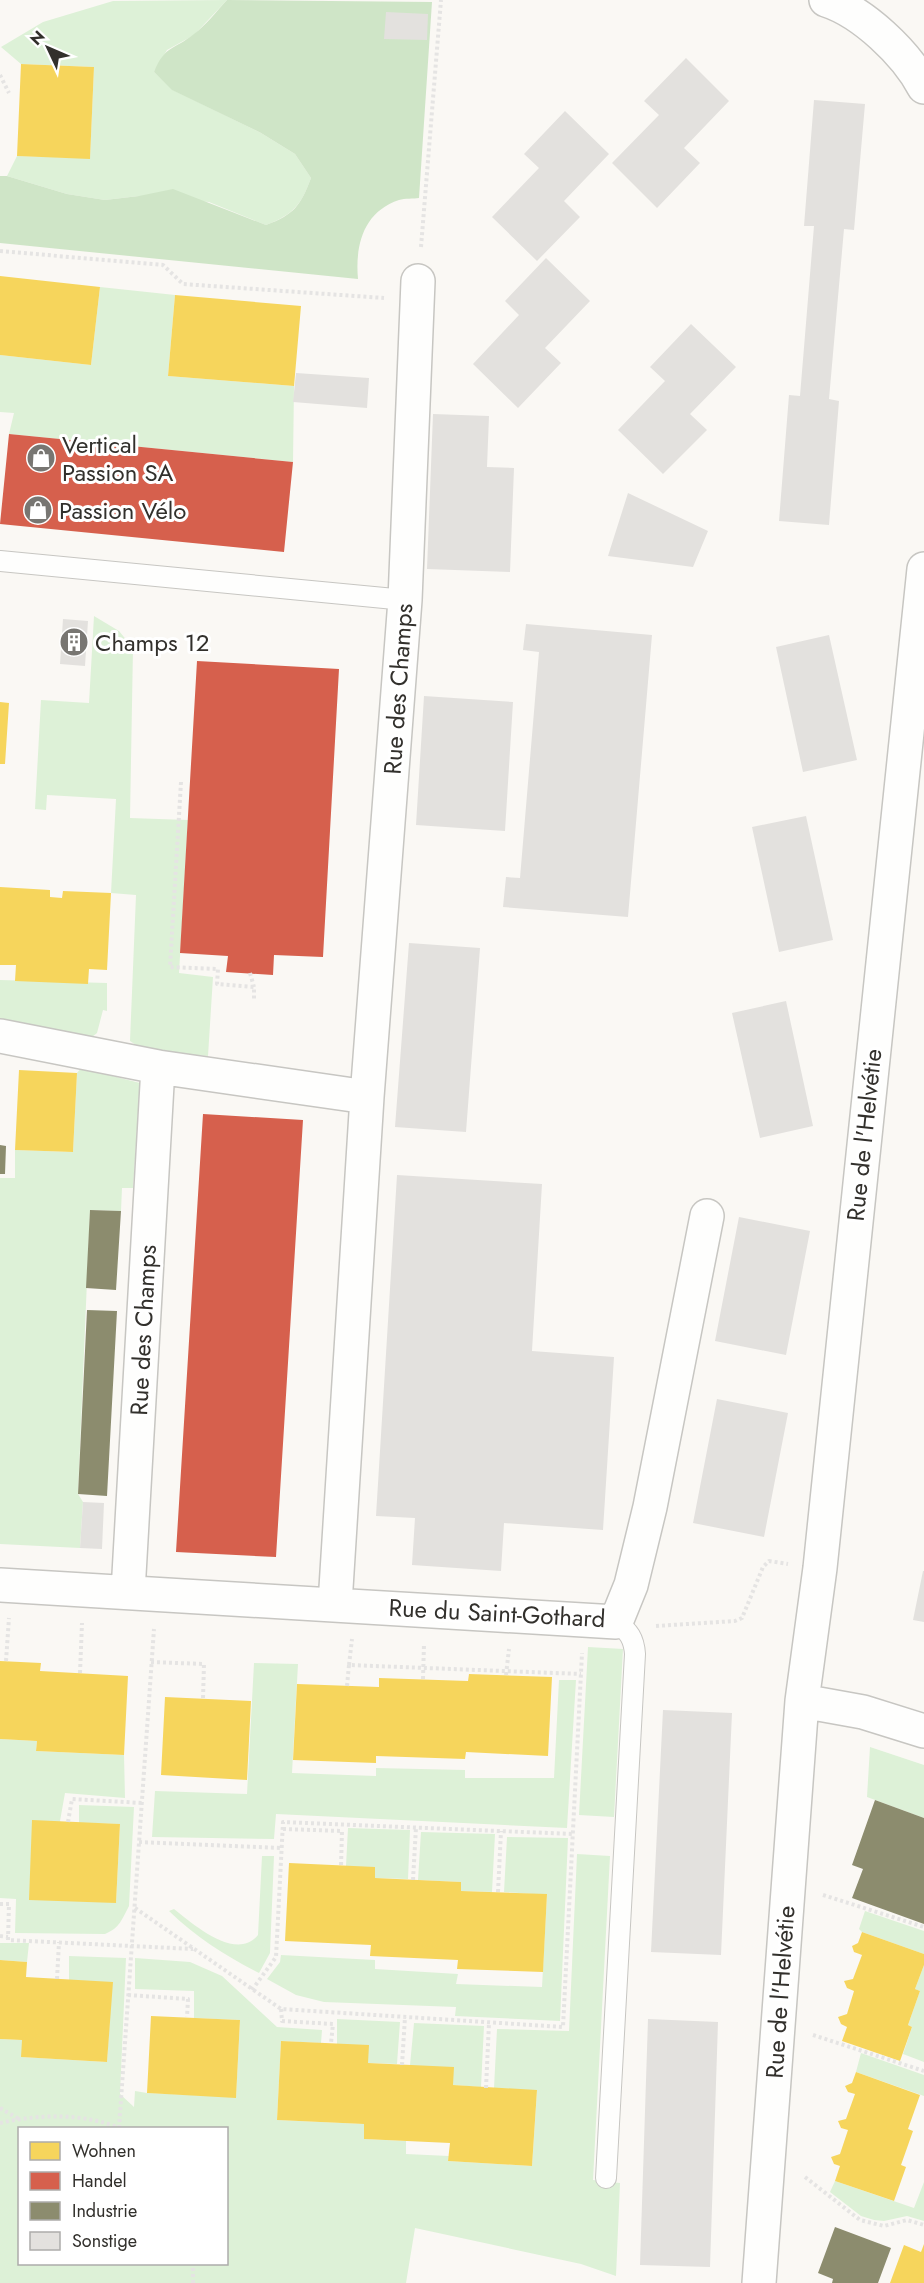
<svg xmlns="http://www.w3.org/2000/svg" width="924" height="2283" font-family="Jost,sans-serif">
  <rect width="100%" height="100%" fill="#faf8f4"/>
  <path fill="#ddf1d7" fill-rule="evenodd" d="M227,0L194,35L167,50L154,72L173,90L261,133L295,154L311,178C301,205 294,214 266,225L209,202L139,196L105,200L67,194L7,176L17,156L90,158L94,67L21,64L1,47L43,22L113,1Z
    M100,287L175,295L168,376L294,386L293,462L9,434L14,413L0,412V355L91,365Z
    M94,616L119,631L133,648L130,818L188,820L179,973L213,977L208,1056L145,1051L130,1041L136,895L111,893L116,799L47,795L46,810L35,809L41,700L89,703Z
    M0,980L107,983V1011L103,1010L97,1033L92,1037L0,1019Z
    M81,1068L140,1083L133,1188H122L121,1211L90,1210L78,1494L83,1502L80,1548L0,1544V1178H15V1150L73,1152L77,1073Z
    M588,1647L623,1649L614,1817L579,1815Z
    M254,1663L298,1664L292,1773L376,1776V1768L465,1770V1778H554L559,1680H576L567,1828L276,1814L274,1839L152,1837L155,1791L247,1794Z
    M0,1739L37,1741L36,1751L124,1755L125,1798L65,1793L60,1821L116,1903L120,1824L79,1823V1805L134,1807L129,1906C122,1919 120,1928 105,1934L15,1933L16,1899L0,1898Z
    M870,1747L924,1765V1818L867,1797Z
    M348,1828L410,1830L408,1879L375,1878L346,1866Z
    M421,1832L495,1834L492,1892L461,1891V1882L418,1880Z
    M507,1837L568,1838L560,2021L455,2016L456,2007L324,2002L296,1995L267,1979L280,1962L281,1955L375,1960V1969L458,1974L456,1984L542,1987L547,1895L504,1892Z
    M577,1854L610,1856L593,2180L620,2183L616,2276L581,2264L415,2228L406,2283H0V2039L22,2040V2057L107,2062L112,1983L69,1980V1956L126,1958L120,2094L134,2107L135,2091L147,2093L236,2097L240,2020L194,2018V1991L135,1989V1958L190,1962L222,1976L277,2027L322,2030L321,2043L281,2041L277,2120L364,2124V2139L406,2141V2154L449,2156L448,2161L532,2166L537,2091L494,2088L497,2029L569,2031ZM20,2128H226V2264H20Z
    M262,1856H274L270,1953L259,1973C224,1955 197,1938 169,1911L174,1909C193,1924 236,1962 258,1935Z
    M865,1911L924,1931V1954L862,1932L859,1929Z
    M0,1943H29L27,1962L0,1960Z
    M924,1965V2062L903,2054L912,2027L908,2025L920,1991L915,1989Z
    M337,2019L400,2022L397,2064L368,2063L337,2044Z
    M414,2023L484,2026L481,2087L453,2085L410,2065Z
    M861,2053L924,2075V2096L856,2072Z
    M835,2181L914,2208L924,2182V2221L907,2216L884,2221L874,2220L861,2216L830,2192Z"/>
  <path fill="#cfe5c7" d="M227,0L432,2L419,198C413,199 405,198 399,200C363,212 355,246 358,279L0,243V176H7L67,194L105,200L139,196L173,189L266,225C294,215 301,205 311,178L295,154L261,133L172,90L154,72C165,45 174,50 194,34C206,25 216,12 227,0Z"/>
  <path fill="#f6d55c" d="M21,64L94,67L90,159L17,156Z
    M0,276L100,287L91,365L0,355Z
    M175,295L301,306L294,386L168,376Z
    M0,702L9,703L5,764H0Z
    M0,887L50,890V897L62,898L63,891L111,893L107,970L89,969L88,984L15,981L16,965H0Z
    M19,1070L77,1073L73,1152L15,1150Z
    M0,1661L41,1663L40,1671L128,1676L124,1755L36,1751L37,1741L0,1739Z
    M469,1674L552,1677L548,1756L466,1752L465,1759L376,1756V1763L293,1760L297,1684L379,1687V1678L468,1681Z
    M165,1697L251,1701L247,1780L161,1775Z
    M32,1820L120,1824L116,1903L29,1900Z
    M289,1863L375,1867V1878L461,1882V1891L547,1894L543,1972L457,1969L458,1960L370,1956L371,1945L285,1941Z
    M862,1932L924,1954V1965L915,1989L920,1991L908,2025L912,2027L900,2061L842,2041L847,2027L841,2024L838,2017L847,2014L854,1991L847,1988L844,1981L853,1979L862,1955L854,1952L852,1946L858,1943Z
    M0,1960L27,1962L26,1977L113,1982L107,2062L21,2057L22,2040L0,2039Z
    M151,2016L240,2020L236,2098L147,2093Z
    M281,2041L369,2045L368,2063L454,2067L453,2085L537,2090L532,2166L448,2161L450,2143L364,2139V2124L277,2120Z
    M856,2072L920,2095L908,2129L913,2131L901,2165L906,2167L894,2201L835,2181L840,2166L834,2164L831,2157L840,2154L848,2130L841,2128L838,2121L846,2119L855,2094L848,2092L845,2086L852,2083Z
    M924,2244V2283H890L904,2245L921,2252Z"/>
  <path fill="#d6604d" d="M9,434L293,462L284,552L0,524Z
    M197,661L339,669L323,957L274,955L273,975L226,972L228,956L180,953Z
    M203,1114L303,1120L276,1557L176,1552Z"/>
  <path fill="#8c8c6e" d="M0,1145L6,1146L5,1174H0Z
    M90,1210L121,1211L116,1290L86,1288Z
    M87,1310L117,1311L107,1496L78,1494Z
    M875,1800L924,1818V1924L852,1898L863,1869L852,1865Z
    M835,2227L891,2248L878,2283H832L833,2279L818,2273Z"/>
  <path fill="#e3e1de" d="M386,12L428,14L427,40L384,39Z
    M686,58L729,101L684,148L700,163L657,208L612,163L659,115L644,101Z
    M814,100L865,104L854,230L844,229L829,399L839,401L829,525L779,521L789,395L800,396L814,226H804Z
    M565,111L609,154L564,201L580,217L537,261L492,217L539,168L524,154Z
    M546,258L590,301L545,348L561,363L518,408L473,364L519,315L505,301Z
    M691,324L736,367L690,414L707,430L663,474L618,430L665,381L650,367Z
    M296,373L369,378L367,408L293,402Z
    M433,414L489,416L487,467L514,468L510,572L427,569Z
    M628,493L708,531L693,567L608,556Z
    M63,619L88,621L85,666L60,664Z
    M526,624L652,635L628,917L503,907L506,877L520,878L539,652L523,650Z
    M829,635L857,760L803,772L776,647Z
    M424,696L513,702L505,831L416,825Z
    M806,816L833,940L779,952L752,827Z
    M409,943L480,948L466,1132L395,1127Z
    M786,1001L813,1126L760,1138L732,1013Z
    M397,1175L542,1184L532,1351L614,1357L603,1530L504,1523L501,1571L412,1565L415,1518L376,1516Z
    M739,1217L810,1231L786,1355L715,1341Z
    M717,1399L788,1413L764,1537L693,1523Z
    M83,1502L104,1503L102,1549L80,1548Z
    M923,1571H924V1622L913,1620Z
    M663,1710L732,1713L721,1955L651,1952Z
    M648,2019L718,2022L710,2267L640,2265Z"/>
  <g fill="none" stroke-linecap="round" stroke-linejoin="round">
    <g stroke="#c7c6c2" stroke-width="22">
      <path id="service" d="M0,561L405,600
        M606,2178L635,1654C634,1639 629,1631 616,1622"/>
    </g>
    <g stroke="#c7c6c2" stroke-width="36">
      <path id="minor" d="M826,0C863,12 906,53 924,87
        M0,1036L158,1067
        M0,1585L616,1622L631,1585L650,1507L707,1216
        M128,1592L158,1067L367,1097
        M335,1604L367,1097L405,600L418,281
        M802,1701L863,1712L924,1731
        M759,2283L802,1701L820,1568L924,569"/>
    </g>
    <path stroke="#e5e4e3" stroke-width="4" stroke-dasharray="3 3" stroke-linecap="butt" d="M0,75L9,93
      M421,247L441,0
      M0,251L163,265L183,284L384,298
      M181,782L170,967L218,969L217,984L254,987V1001
      M250,973L254,987
      M656,1626L735,1621L742,1618L763,1567L769,1561L788,1564
      M6,1661L9,1618
      M151,1662L204,1664L203,1699
      M349,1665L352,1639
      M80,1673L82,1623
      M506,1675L509,1649
      M423,1679L424,1644
      M347,1686L349,1665L581,1674
      M68,1822L72,1799L142,1803
      M283,1829L342,1831L341,1866
      M139,1842L282,1848
      M413,1880L416,1827
      M498,1892L501,1831
      M823,1895L924,1927
      M0,1904H9L8,1940L193,1949
      M135,1908L281,2009L563,2027L582,1653
      M0,1936L8,1937
      M57,1979L59,1942
      M252,1990L276,1957L283,1822L572,1834
      M128,1995L188,1999L187,2017
      M281,2009L282,2021L333,2024L331,2043
      M813,2035L924,2071
      M402,2065L405,2017
      M486,2088L489,2023
      M0,2108L19,2119
      M0,2123C40,2114 82,2113 120,2128
      M119,2128L154,1629
      M805,2177L860,2220L884,2226L907,2220L924,2225
      M193,2283V2264"/>
    <use href="#service" stroke="#fefefd" stroke-width="20"/>
    <use href="#minor" stroke="#fefefd" stroke-width="33"/>
  </g>
  <defs>
    <g id="shop-disc" transform="scale(1.5)"><circle r="9.5" fill="#787672" stroke="#fff"/><path d="M-5-2.5h2.3a2.7 3.5 0 0 1 5.4 0H5L5.5 6h-11ZM-1.5-2.5h3a1.5 2.3 0 0 0-3 0Z" fill="#fff"/></g>
    <g id="building-disc" transform="scale(1.5)"><circle r="9.5" fill="#787672" stroke="#fff"/><path d="M-4-6H4V6H1V3H-1V6H-4ZM-2.5-4.3h1.7v1.8h-1.7ZM.8-4.3h1.7v1.8H.8ZM-2.5-1h1.7V.8h-1.7ZM.8-1h1.7V.8H.8Z" fill="#fff"/></g>
  </defs>
  <g fill-rule="evenodd">
    <use href="#shop-disc" x="41" y="458"/>
    <use href="#shop-disc" x="38" y="510"/>
    <use href="#building-disc" x="74" y="642"/>
  </g>
  <g text-anchor="middle" dominant-baseline="central" stroke-width="6" stroke-linejoin="round" paint-order="stroke">
    <g font-size="24" fill="#32302c" stroke="#fff" text-anchor="start">
      <text x="62" y="444">Vertical<tspan x="62" dy="28">Passion SA</tspan></text>
      <text x="59" y="510">Passion Vélo</text>
      <text x="95" y="642">Champs 12</text>
    </g>
    <g font-size="24" fill="#32302c" stroke="#fff">
      <text transform="translate(398 689) rotate(-86)">Rue des Champs</text>
      <text transform="translate(864 1135) rotate(-84)">Rue de l'Helvétie</text>
      <text transform="translate(143 1330) rotate(-87)">Rue des Champs</text>
      <text transform="translate(497 1613) rotate(3)">Rue du Saint-Gothard</text>
      <text transform="translate(780 1992) rotate(-86)">Rue de l'Helvétie</text>
    </g>
  </g>
  <rect x="18" y="2127" width="210" height="138" fill="#ffffff" stroke="#adacab" stroke-width="1.5"/>
  <rect x="30" y="2142" width="30" height="18" fill="#f6d55c" stroke="#adacab" stroke-width="1.5"/>
  <text x="72" y="2157" font-size="18" fill="#32302c">Wohnen</text>
  <rect x="30" y="2172" width="30" height="18" fill="#d6604d" stroke="#adacab" stroke-width="1.5"/>
  <text x="72" y="2187" font-size="18" fill="#32302c">Handel</text>
  <rect x="30" y="2202" width="30" height="18" fill="#8c8c6e" stroke="#adacab" stroke-width="1.5"/>
  <text x="72" y="2217" font-size="18" fill="#32302c">Industrie</text>
  <rect x="30" y="2232" width="30" height="18" fill="#e3e1de" stroke="#adacab" stroke-width="1.5"/>
  <text x="72" y="2247" font-size="18" fill="#32302c">Sonstige</text>
  <g transform="translate(48 48) rotate(314)" stroke="#ffffff" stroke-width="4.5" paint-order="stroke">
  <path d="M0-4.5L10 22L0 15L-10 22Z" fill="#32302c"/>
  <text y="-9" font-size="16" font-weight="bold" text-anchor="middle" fill="#32302c">N</text>
  </g>
</svg>
